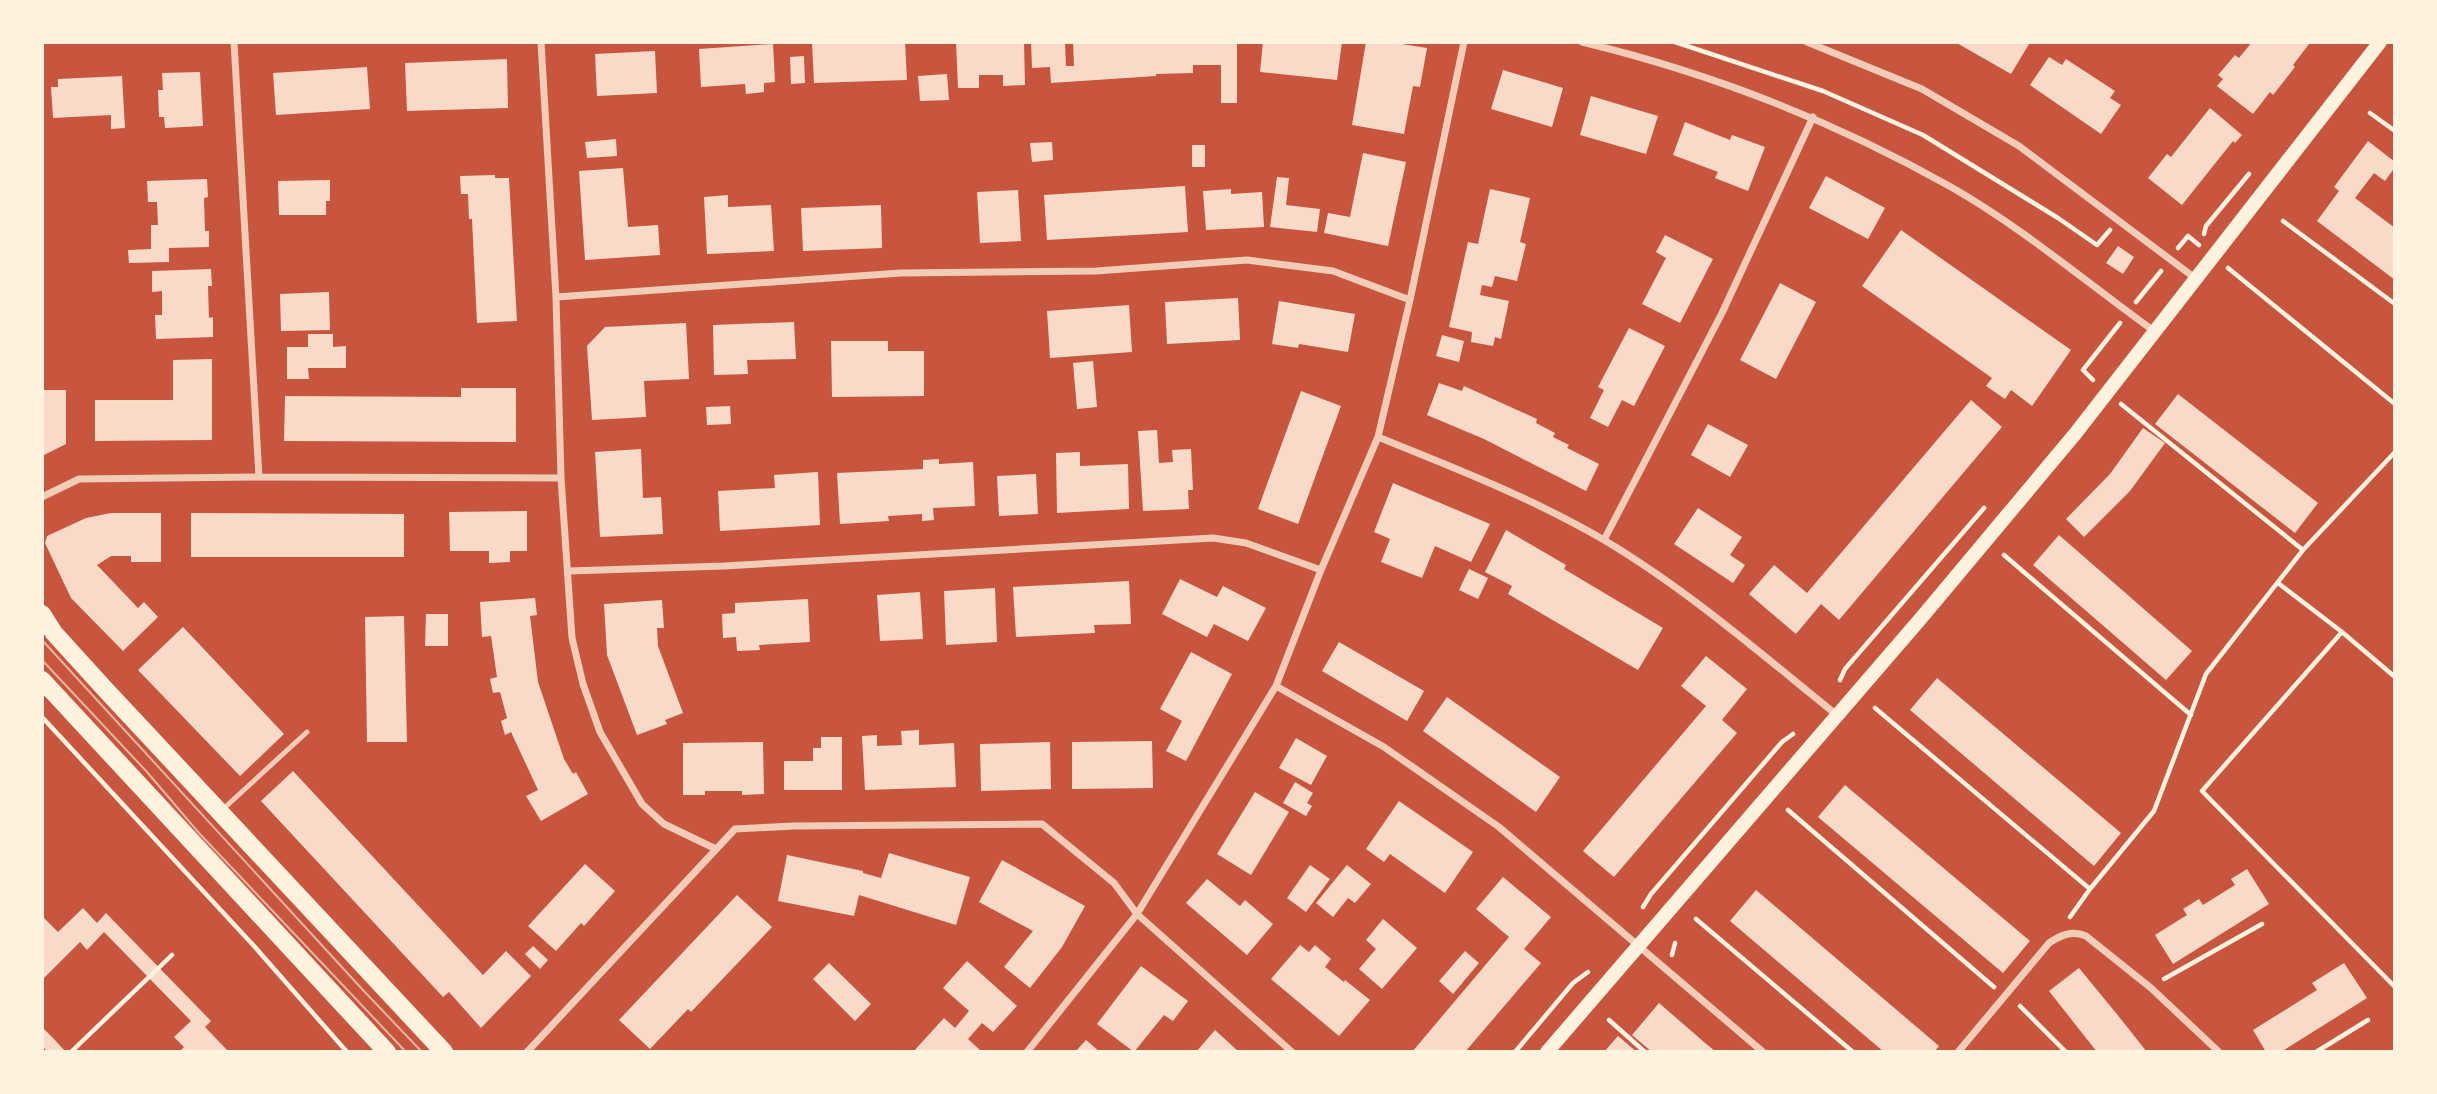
<svg xmlns="http://www.w3.org/2000/svg" width="2437" height="1094" font-family="'IBM Plex Sans',sans-serif">
  <rect width="100%" height="100%" fill="#c8553d"/>
  <path fill="#f7dbc8" d="M812,42H905L907,80L814,83Z
    M956,42H1024L1025,85L1003,86V75H979V88H958Z
    M1031,42H1065L1066,66H1074L1073,42H1237V103H1221V65H1193V73L1156,74V76L1051,83L1050,67L1032,68Z
    M1263,42H1342L1337,80L1260,72Z
    M1366,42H1389L1427,48L1420,87L1413,86L1404,134L1352,125Z
    M1955,42H2025L2029,44L2011,74Z
    M2252,42H2307L2309,44L2293,65L2295,67L2273,95L2270,92L2253,114L2217,86L2223,79L2218,75L2235,55L2239,58Z
    M773,44L775,82L764,83V92L746,94L745,84L701,87L699,49Z
    M655,51L657,93L597,96L595,54Z
    M804,56L805,83L791,84L790,57Z
    M2049,57L2062,65L2066,59L2115,91L2110,98L2121,105L2101,134L2030,85Z
    M507,59L508,108L407,111L405,63Z
    M367,67L370,109L276,115L273,73Z
    M1503,70L1563,88L1552,127L1491,109Z
    M200,72L203,126L165,128L164,117H159L158,90H163L162,73Z
    M947,74L949,100L920,101L918,76Z
    M122,76L125,128L111,129V115L53,118L51,87H58V79Z
    M1591,96L1658,116L1646,154L1580,135Z
    M2210,108L2242,135L2235,143L2233,141L2182,205L2148,178L2167,154L2171,157Z
    M1685,122L1730,140L1732,135L1765,147L1748,191L1715,178L1718,172L1673,155Z
    M616,139L617,156L587,158L585,142Z
    M2368,141L2395,162V167L2385,181L2374,173L2355,198L2395,228V280L2317,221L2339,191L2334,187Z
    M1052,142L1053,160L1032,162L1030,143Z
    M1192,145H1205V167H1192Z
    M1363,153L1406,162L1388,246L1324,233L1328,213L1350,217Z
    M623,168L628,227L658,225L660,255L585,260L579,171Z
    M495,175V178H509L517,321L477,323L472,219H469L468,194H461L460,176Z
    M1826,176L1885,208L1868,239L1809,208Z
    M1277,177L1289,178L1286,205L1320,209L1317,232L1270,227Z
    M207,179L208,197L204,198L205,231H209V247L169,248V262L129,263L128,250L151,249V225H158L157,202H148L147,181Z
    M330,180V201H326V215H279L278,181Z
    M1185,186L1188,232L1047,240L1044,195Z
    M1231,189V194L1262,192L1264,227L1206,230L1203,191Z
    M1490,189L1530,198L1520,242L1526,244L1517,281L1495,276L1492,287L1482,285L1480,295L1509,301L1501,339L1495,337L1493,346L1471,342L1472,332L1449,327L1468,242L1478,244Z
    M1018,190L1021,241L980,243L977,192Z
    M728,195V207L771,205L774,251L707,254L704,197Z
    M881,205L882,248L803,251L801,208Z
    M1901,230L2071,350L2032,406L2011,390L2005,399L1986,386L1992,378L1862,286Z
    M1665,235L1713,259L1680,323L1642,304L1666,258L1656,252Z
    M2118,246L2134,257L2123,274L2106,263Z
    M211,269L212,286H208L209,318L213,317V337L156,339L155,315H162V291L152,292V271Z
    M1780,283L1816,302L1776,379L1740,360Z
    M329,292L330,330L281,331L280,294Z
    M1238,298L1240,340L1167,344L1165,302Z
    M1279,301L1355,314L1348,352L1299,344L1298,348L1272,344Z
    M1129,305L1132,352L1050,358L1047,311Z
    M794,322L796,359L747,360L748,374L714,375L713,325Z
    M686,323L689,379L644,381L646,417L592,420L587,346L605,327Z
    M1629,328L1665,346L1634,406L1622,400L1608,427L1590,418L1604,390L1598,387Z
    M308,334H333V347L346,346V368H308L309,379H287V347H308Z
    M1442,335L1464,341L1459,362L1436,356Z
    M831,341H888V351H924V396L832,397Z
    M212,359V440L95,441V400H173V360Z
    M1093,361L1097,407L1077,409L1073,363Z
    M1439,383L1462,391L1464,386L1537,419L1536,423L1555,433L1553,437L1569,445L1567,448L1599,464L1586,491L1484,439L1427,415Z
    M461,388H516V442L284,441L285,396L461,397Z
    M42,390H66V444L42,456Z
    M1301,391L1341,406L1298,524L1258,509Z
    M2178,394L2318,503L2295,533L2155,424Z
    M1971,400L2002,427L1839,620L1821,604L1796,634L1749,594L1774,565L1807,593Z
    M730,406L731,424L707,425L706,407Z
    M1708,424L1748,445L1730,477L1691,455Z
    M2143,428L2165,443L2130,491L2084,537L2066,519L2110,474Z
    M1157,430L1159,463L1173,462L1172,450L1191,449L1193,490H1188L1189,509L1143,511L1138,431Z
    M641,449L643,498L661,497L663,534L600,537L595,452Z
    M1080,452V466L1128,464L1129,509L1057,513L1056,453Z
    M939,459V464L973,462L975,506L933,508L934,520L922,521V514L888,516L889,521L840,524L837,473L923,469V460Z
    M818,472L820,525L720,531L718,491L775,488L774,475Z
    M1036,474L1038,514L999,516L997,476Z
    M1393,483L1490,524L1471,562L1435,546L1422,578L1381,562L1390,539L1374,532Z
    M1698,508L1742,537L1730,555L1745,565L1733,583L1674,544Z
    M527,511V551H510V562L489,563V551H450L449,512Z
    M111,513H161V562H131V556H111L97,565L138,608L144,602L158,617L123,651L71,598L45,543L47,536L86,518Z
    M191,513L404,514V557H191Z
    M1506,530L1566,565L1564,569L1663,628L1638,670L1508,594L1512,586L1485,572Z
    M2059,535L2192,651L2166,680L2033,565Z
    M1469,569L1488,578L1478,599L1459,590Z
    M1180,579L1217,597L1223,586L1266,608L1248,641L1214,624L1207,637L1162,614Z
    M1129,581L1131,624L1094,625L1095,633L1016,637L1013,587Z
    M995,588L997,642L946,645L944,591Z
    M920,592L923,639L880,641L877,595Z
    M535,598L537,615L530,616L538,682L564,759L573,774L576,772L588,794L541,821L526,796L538,790L511,732L505,735L501,721L507,718L500,692L493,693L490,679L497,677L491,636L482,637L480,602Z
    M808,599L810,642L759,645L760,650L737,651L736,637L723,638L722,614L735,613V603Z
    M662,600L664,628H657L658,646L683,713L665,720L667,724L637,735L607,655L604,604Z
    M426,614H448V646H425Z
    M404,616L407,742H367L365,617Z
    M183,627L284,734L240,776L138,670Z
    M1339,642L1424,691L1407,721L1322,671Z
    M1191,652L1232,674L1186,761L1166,751L1182,721L1160,709Z
    M1706,656L1747,689L1722,720L1737,733L1614,877L1583,851L1706,706L1681,686Z
    M1937,678L2121,833L2094,866L1910,710Z
    M1447,697L1560,777L1536,812L1423,731Z
    M919,730V745L954,743L956,787L865,790L862,736L877,735V746L902,745L901,731Z
    M821,737H842V790H784V761H813V748H821Z
    M1296,738L1327,756L1311,785L1279,768Z
    M1152,741L1153,788L1072,789V742Z
    M763,742L764,794L742,795V791H705V795H683V743Z
    M1050,742L1051,789L981,791L980,744Z
    M293,771L483,975L506,951L531,976L481,1028L449,992L443,997L261,801Z
    M1295,782L1313,793L1307,803L1312,806L1306,816L1283,803Z
    M1845,785L2030,941L2003,973L1818,817Z
    M1255,792L1289,812L1251,875L1217,854Z
    M1399,801L1473,852L1445,893L1390,854L1384,862L1366,849Z
    M889,853L970,877L956,925L859,895L854,916L778,901L787,855L863,871V873L881,878Z
    M1002,860L1085,906L1062,947L1030,988L1004,967L1033,931L979,902Z
    M585,864L615,891L584,926L581,923L556,951L528,926Z
    M1310,865L1330,879L1306,912L1287,898Z
    M1347,865L1371,884L1355,903L1348,898L1333,917L1316,903Z
    M2247,869L2269,904L2173,964L2155,935L2187,915L2183,909L2199,899L2203,905L2235,885L2231,879Z
    M1503,877L1551,917L1524,949L1541,963L1465,1052H1412L1509,937L1476,909Z
    M1207,879L1240,906L1245,900L1273,924L1247,955L1186,903Z
    M1756,890L1939,1046L1934,1052H1884L1730,921Z
    M737,895L772,927L691,1012L688,1009L650,1049L619,1020Z
    M83,908L97,923L106,913L211,1021L205,1027L229,1052H179L184,1047L174,1037L191,1021L104,932L87,950L80,942L42,980V916L58,932Z
    M1383,919L1417,948L1382,989L1359,969L1376,949L1366,940Z
    M1300,945L1309,952L1315,945L1331,959L1325,967L1344,982L1345,980L1370,1000L1339,1036L1271,979Z
    M533,946L548,960L540,969L525,954Z
    M1465,951L1479,963L1453,994L1439,981Z
    M967,961L1017,1006L993,1032L982,1023L968,1039L982,1052H913L944,1018L955,1028L969,1011L943,988Z
    M829,963L871,1004L855,1021L813,979Z
    M2344,963L2367,998L2281,1052H2266L2253,1030L2317,990L2312,983Z
    M1141,966L1188,1001L1173,1021L1164,1015L1134,1052L1097,1024Z
    M2079,968L2116,1013L2147,1052H2097L2049,991Z
    M1659,1003L1704,1042L1716,1052H1652L1632,1035Z
    M42,1027L52,1037L66,1052H48L43,1047Z
    M1215,1030L1239,1052H1196Z
    M1618,1036L1637,1052H1604Z
    M1086,1040L1100,1052H1075Z"/>
  <g fill="none" stroke-linecap="round" stroke-linejoin="round">
    <path stroke="#fff3e0" stroke-width="4.5" d="M1675,42L1823,91L1923,135L2058,218L2097,245L2110,230
      M2370,113L2395,131
      M2283,221L2395,304
      M2204,234L2206,226L2249,174
      M2178,248L2188,236L2199,245
      M2228,268L2395,404
      M2136,302L2161,271
      M2093,380L2083,370L2120,323
      M2121,404L2303,550
      M2004,555L2191,715
      M2278,583L2342,632L2395,677
      M2342,632L2202,791L2395,987
      M1840,680L1845,669L1984,508
      M1875,708L2090,889
      M42,717L254,946L347,1052
      M1788,810L1994,987
      M1643,907L1651,894L1782,742L1793,734
      M2070,917L2090,889L2154,811L2206,674L2303,550L2395,452
      M1696,919L1853,1052
      M1672,955L1675,943
      M2164,979L2262,924
      M2020,1006L2066,1052
      M1609,1020L1645,1052
      M71,1052L172,955
      M1515,1052L1573,983L1588,972
      M2316,1052L2368,1020"/>
    <path stroke="#f1ccb7" stroke-width="5" d="M222,810L307,732"/>
    <path stroke="#f1ccb7" stroke-width="7" d="M234,42L259,477
      M541,42L556,297L561,478L572,638L583,684L600,732L642,804L664,824L716,849
      M1582,42C1710,73 1836,122 1951,187C2023,228 2087,283 2154,331
      M1807,42L1922,89L2019,146L2195,278
      M556,297L901,273L1096,271L1247,260L1333,271L1410,300
      M1378,437C1455,468 1532,498 1604,540C1688,590 1761,654 1837,715
      M42,497L79,479L259,477L561,478
      M1604,540L1722,313L1813,117
      M569,571L724,566L1213,538L1246,543L1321,570
      M1276,686L1384,747L1499,827L1763,1052
      M527,1052L735,829L794,826L1042,824L1114,883L1137,914L1292,1052
      M1027,1052L1137,914L1276,686L1321,570L1378,437L1410,300L1464,42
      M1958,1052L2049,943C2061,935 2072,930 2086,936L2151,988L2219,1052"/>
    <path stroke="#fff3e0" stroke-width="14" d="M1547,1052L1922,617L2075,434L2380,42"/>
    <path stroke="#fff3e0" stroke-width="18" d="M42,614L54,633L104,688L444,1052
      M42,680L387,1052"/>
    <path stroke="#e9b49f" stroke-width="2" d="M42,640L362,989L422,1052
      M42,660L147,772L199,833L406,1052"/>
  </g>
  <rect width="2437" height="1094" fill="none" stroke="#fff3e0" stroke-width="88"/>
</svg>
